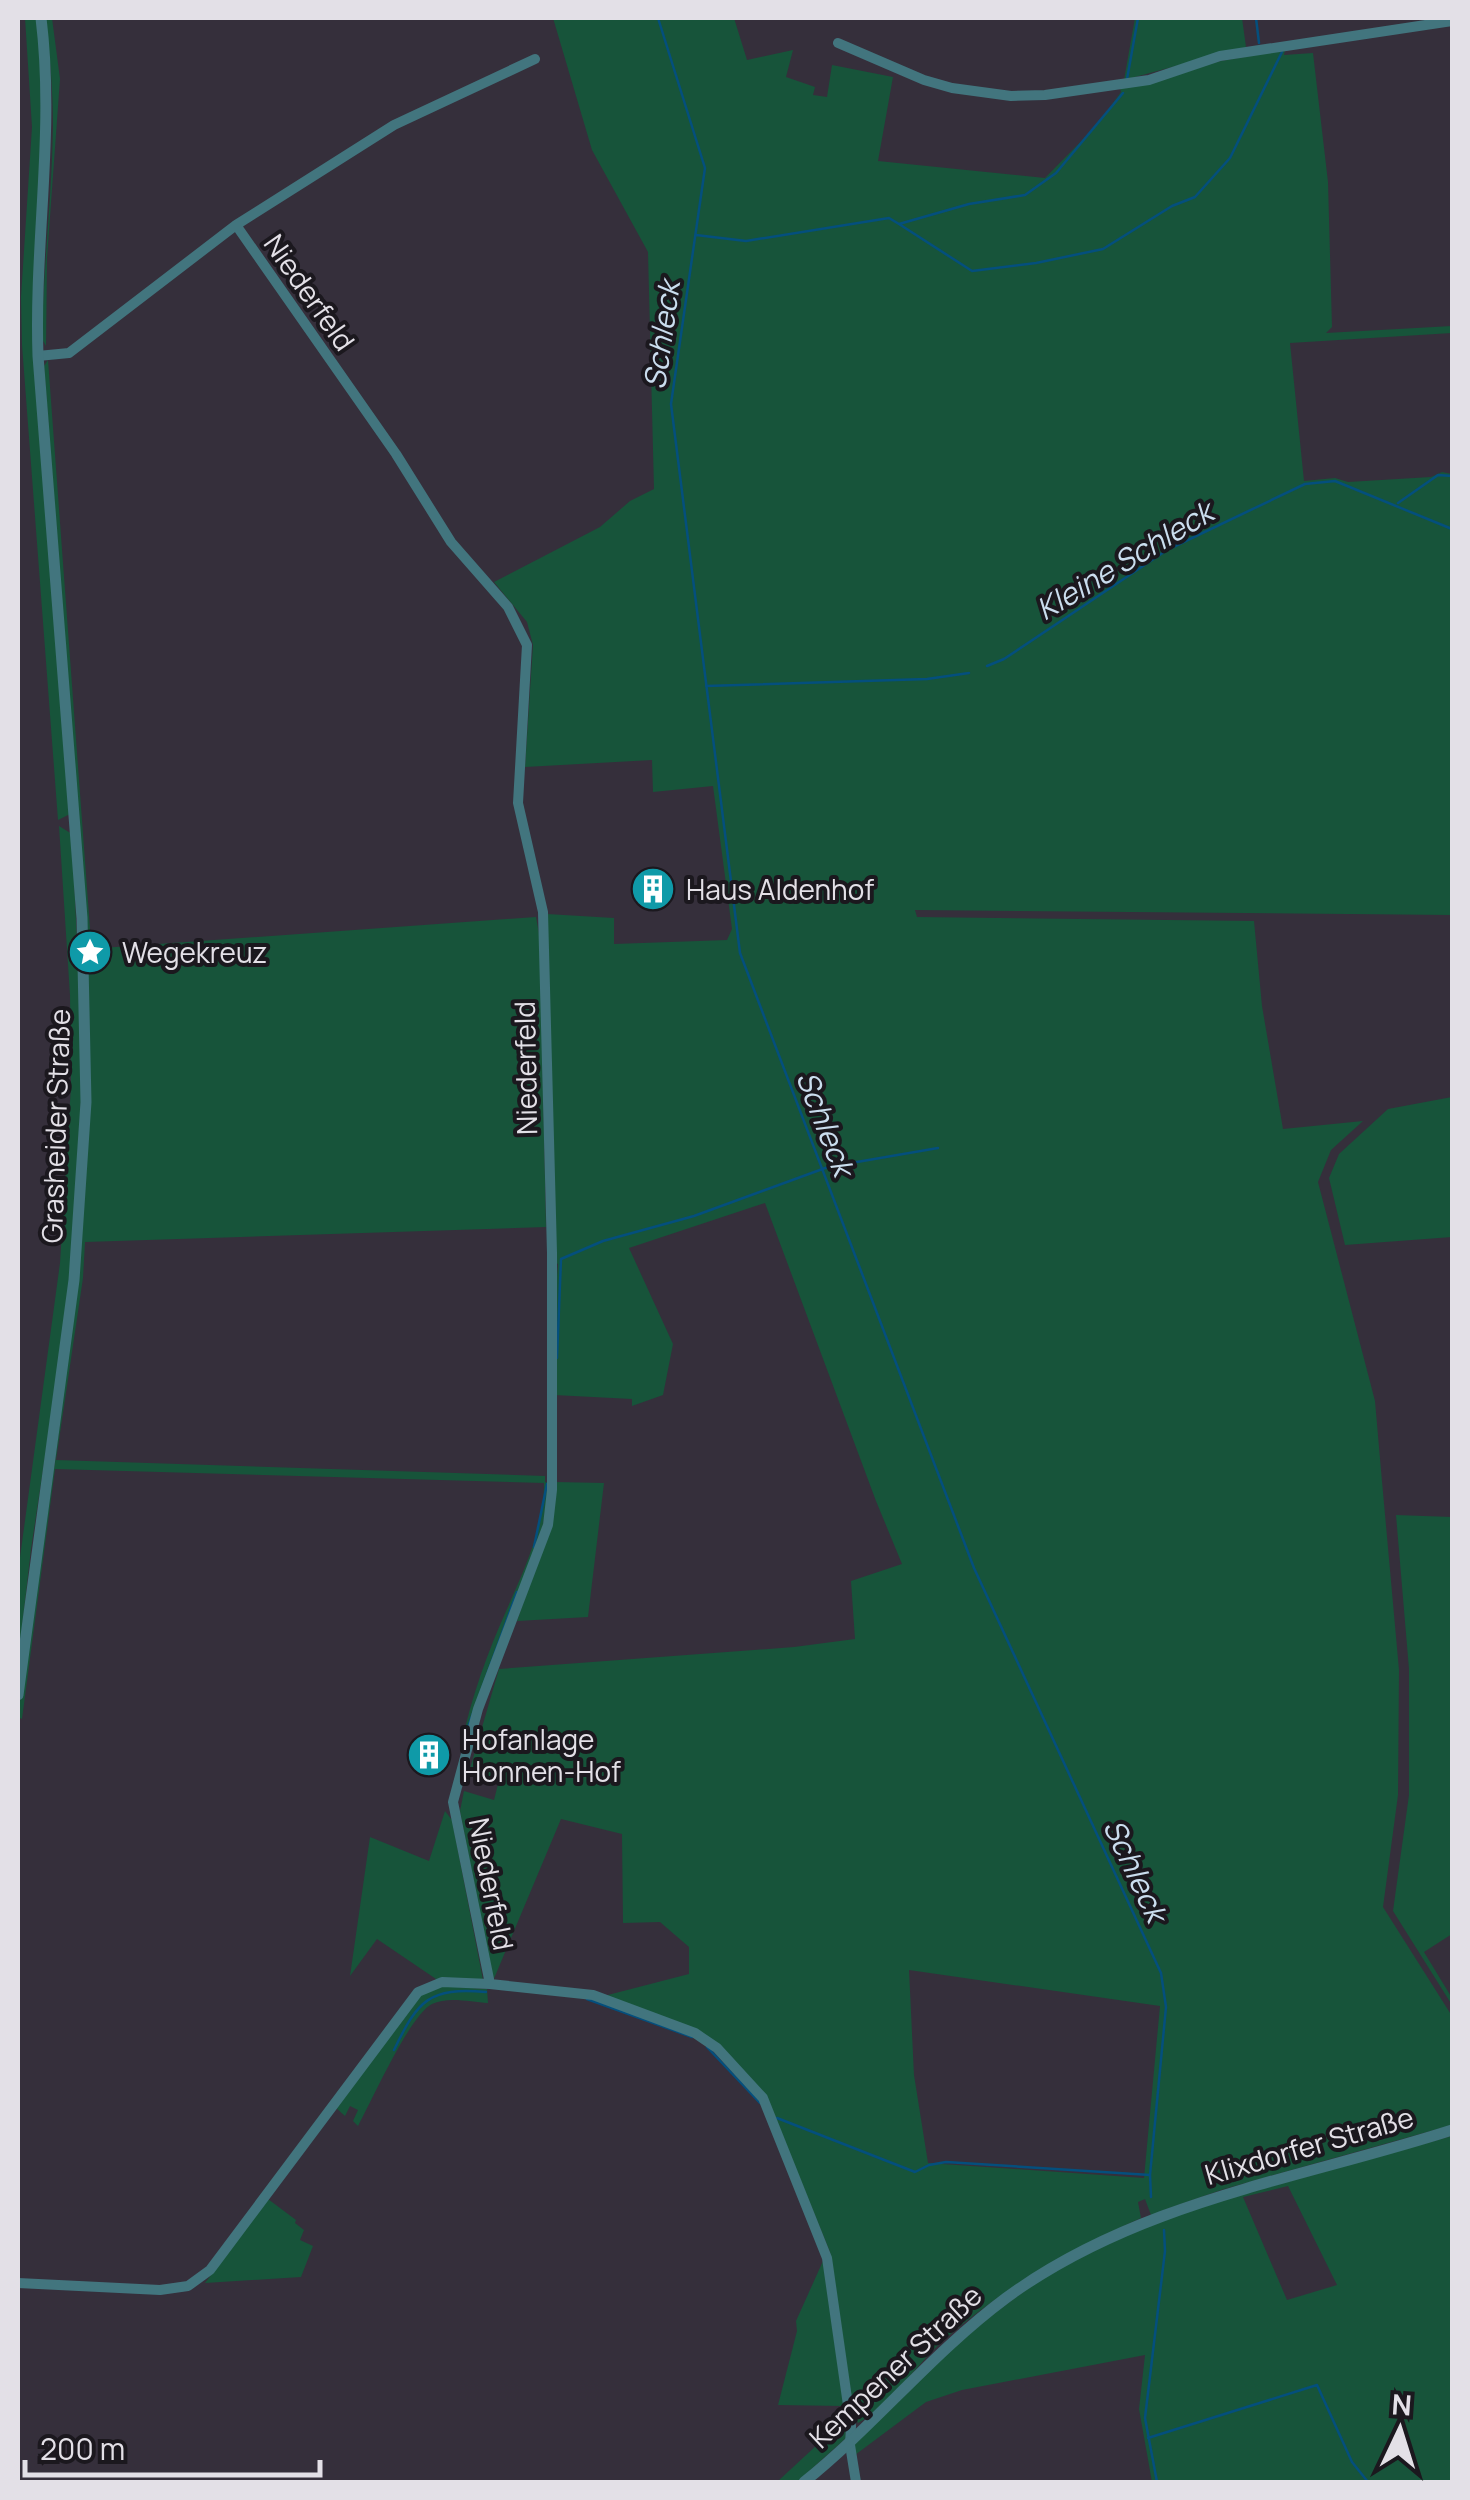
<svg xmlns="http://www.w3.org/2000/svg" width="1470" height="2500" font-family="Manrope,sans-serif">
  <rect width="100%" height="100%" fill="#352f3b"/>
  <path fill="#17543a" fill-rule="evenodd" d="M25,18H36C51,126 33,235 33,344L70,814L58,820L22,345L21,297L32,127Z
    M45,18H52L60,79L47,258L46,346L42,339C43,268 52,198 53,127C53,90 50,54 45,18Z
    M553,18H734L747,60L793,50L786,77L815,87L813,95L827,97L832,65L893,77L878,161L1045,178L1097,125L1121,92L1120,88L1221,61L1285,50L1284,55L1313,53L1328,182L1332,327L1326,333L1452,326V333L1290,343L1304,481L1335,478L1348,482L1431,477L1442,472L1452,474V915L915,910L917,917L1254,921L1262,1006L1283,1129L1363,1121L1331,1150L1318,1182L1375,1401L1381,1470L1399,1670L1398,1795L1383,1907L1452,2016V2125L1224,2189L1161,2211L1230,2198L1452,2136V2482H1152L1139,2409L1145,2355L962,2390L926,2402L855,2455V2444C924,2373 996,2301 1085,2254C1107,2243 1131,2233 1154,2223L1145,2199L1138,2202L1141,2218C1070,2250 1005,2287 946,2338C918,2362 890,2406 858,2423L851,2411L830,2252L773,2113L719,2047L604,1996L689,1974V1947L660,1922L623,1923L622,1834L561,1819L493,1981L460,1811L464,1791L494,1800L499,1780L469,1772L499,1669L794,1647L855,1639L851,1581L902,1564L876,1501L765,1203L629,1248L673,1344L663,1395L632,1406V1399L554,1395V1310L558,1264L555,1263L547,914L614,918V944L727,940L732,929L713,786L653,792L652,760L525,767L533,645L527,622L494,582L600,527L630,501L654,489L648,252L592,150ZM909,1970L1160,2006L1144,2178L928,2163L914,2075ZM1288,2186L1337,2285L1287,2300L1243,2197Z
    M1135,18H1242L1246,47L1124,80Z
    M48,360L91,942L88,941L44,366Z
    M59,826L72,834L83,1070L68,1305L31,1549L18,1663V1572L60,1263L71,1086L70,995Z
    M536,917L540,939L546,1227L85,1242L83,1278L56,1460L545,1476V1482L549,1483L543,1525L467,1744L462,1742C471,1698 488,1651 507,1609C524,1570 545,1526 544,1483L55,1469L22,1719L18,1717L50,1469L54,1468L55,1462L73,1313L88,949Z
    M1452,1097V1237L1345,1245L1329,1178L1339,1154L1388,1109Z
    M555,1482L604,1483L588,1617L517,1621L550,1526Z
    M1396,1515L1452,1517V1934L1424,1952L1452,1998V2005L1393,1911L1409,1795V1669Z
    M445,1811L452,1820L483,1980L436,1979L377,1939L350,1976L370,1837L429,1861Z
    M441,1986L487,1989L488,2003C471,2002 448,1996 432,2004C410,2015 372,2100 358,2126L353,2121L358,2110L350,2106L345,2116L336,2108L421,1994Z
    M268,2199L296,2220L295,2223L304,2230L300,2240L313,2246L301,2277L205,2283Z
    M823,2261L844,2406L778,2405L797,2331L796,2321Z
    M845,2419L846,2438L797,2482H777Z"/>
  <g fill="none" stroke-linecap="round" stroke-linejoin="round">
    <path stroke="#044f7d" stroke-width="2.5" d="M658,18L705,168L671,404L740,953L974,1568L1161,1973L1166,2007L1150,2175L1151,2197
      M1256,18L1259,43
      M1127,79L1138,18
      M899,224L972,271L1036,263L1103,249L1172,206L1195,197L1230,158L1282,52
      M696,235L746,241L889,218L899,224L969,204L1025,195L1056,173L1123,93
      M1398,503L1438,475L1452,476
      M987,666L1004,659L1167,550L1305,484L1335,481L1452,529
      M706,686L927,679L969,673
      M557,1358L561,1259L603,1241L694,1216L828,1167L938,1148
      M534,1547L547,1484
      M467,1730L517,1592
      M587,1999L692,2037
      M707,2047L760,2103
      M394,2050C418,2000 429,1987 486,1992
      M777,2118L915,2172L929,2165L946,2162L1150,2175
      M1148,2438L1317,2385L1352,2462L1368,2482
      M1157,2482L1145,2418L1165,2251L1164,2230"/>
    <path stroke="#42757e" stroke-width="10" d="M838,43L924,80L952,88L1011,96L1045,95L1149,80L1220,56L1452,21
      M236,225L396,454L451,542L508,607L527,645L518,803L543,912L552,1253V1490L548,1525L478,1709L453,1802L490,1984L593,1995L695,2033L717,2048L763,2098L827,2258L851,2426L850,2445L856,2482
      M38,356L69,353L236,225L394,125L535,59
      M18,2283L160,2290L188,2286L210,2270L418,1992L442,1982L490,1984"/>
    <path stroke="#42757e" stroke-width="11" d="M18,1695L74,1280L86,1102L82,918L38,356C34,242 55,132 41,18
      M804,2482C875,2425 932,2353 1006,2298C1138,2201 1300,2179 1452,2130"/>
  </g>
  <defs>
    <g id="building-disc" transform="scale(2.25)"><circle r="9.5" fill="#0f9aa8" stroke="#1b181e"/><path d="M-4-6H4V6H1V3H-1V6H-4ZM-2.5-4.3h1.7v1.8h-1.7ZM.8-4.3h1.7v1.8H.8ZM-2.5-1h1.7V.8h-1.7ZM.8-1h1.7V.8H.8Z" fill="#fff"/></g>
    <g id="sight-disc" transform="scale(2.25)"><circle r="9.5" fill="#0f9aa8" stroke="#1b181e"/><path d="M0-6L1.8-2.2L6-1.7L2.9 1.2L3.7 5.4L0 3.3L-3.7 5.4L-2.9 1.2L-6-1.7L-1.8-2.2Z" fill="#fff"/></g>
  </defs>
  <g fill-rule="evenodd">
    <use href="#building-disc" x="653" y="889"/>
    <use href="#sight-disc" x="90" y="952"/>
    <use href="#building-disc" x="429" y="1755"/>
  </g>
  <g text-anchor="middle" dominant-baseline="central" stroke-width="8" stroke-linejoin="round" paint-order="stroke">
    <g font-size="28" fill="#e3e0e7" stroke="#1b181e">
      <text transform="translate(310 292) rotate(55)">Niederfeld</text>
      <text transform="translate(525 1068) rotate(-91)">Niederfeld</text>
      <text transform="translate(55 1126) rotate(-88)">Grasheider Straße</text>
      <text transform="translate(492 1884) rotate(79)">Niederfeld</text>
      <text transform="translate(1309 2145) rotate(-16)">Klixdorfer Straße</text>
      <text transform="translate(895 2366) rotate(-43)">Kempener Straße</text>
    </g>
    <g font-size="28" fill="#e3e0e7" stroke="#1b181e" text-anchor="start">
      <text x="686" y="889">Haus Aldenhof</text>
      <text x="122" y="952">Wegekreuz</text>
      <text x="462" y="1739">Hofanlage<tspan x="462" dy="32">Honnen-Hof</tspan></text>
    </g>
    <g font-size="30" font-style="italic" fill="#caddee" stroke="#1b181e">
      <text transform="translate(661 335) rotate(-82)">Schleck</text>
      <text transform="translate(1124 560) rotate(-31)">Kleine Schleck</text>
      <text transform="translate(826 1123) rotate(69)">Schleck</text>
      <text transform="translate(1136 1870) rotate(65)">Schleck</text>
    </g>
  </g>
  <rect width="1470" height="2500" fill="none" stroke="#e3e0e7" stroke-width="40"/>
  <g transform="translate(1400 2430) rotate(4)" stroke="#1b181e" stroke-width="8" paint-order="stroke">
  <path d="M0-8L18 38L0 25L-18 38Z" fill="#e3e0e7"/>
  <text y="-15" font-size="28" font-weight="bold" text-anchor="middle" fill="#e3e0e7">N</text>
  </g>
  <path d="M25 2460v15h295v-15" fill="none" stroke="#e3e0e7" stroke-width="5"/>
  <text x="40" y="2460" font-size="30" fill="#e3e0e7" stroke="#1b181e" stroke-width="8" paint-order="stroke">200 m</text>
</svg>
